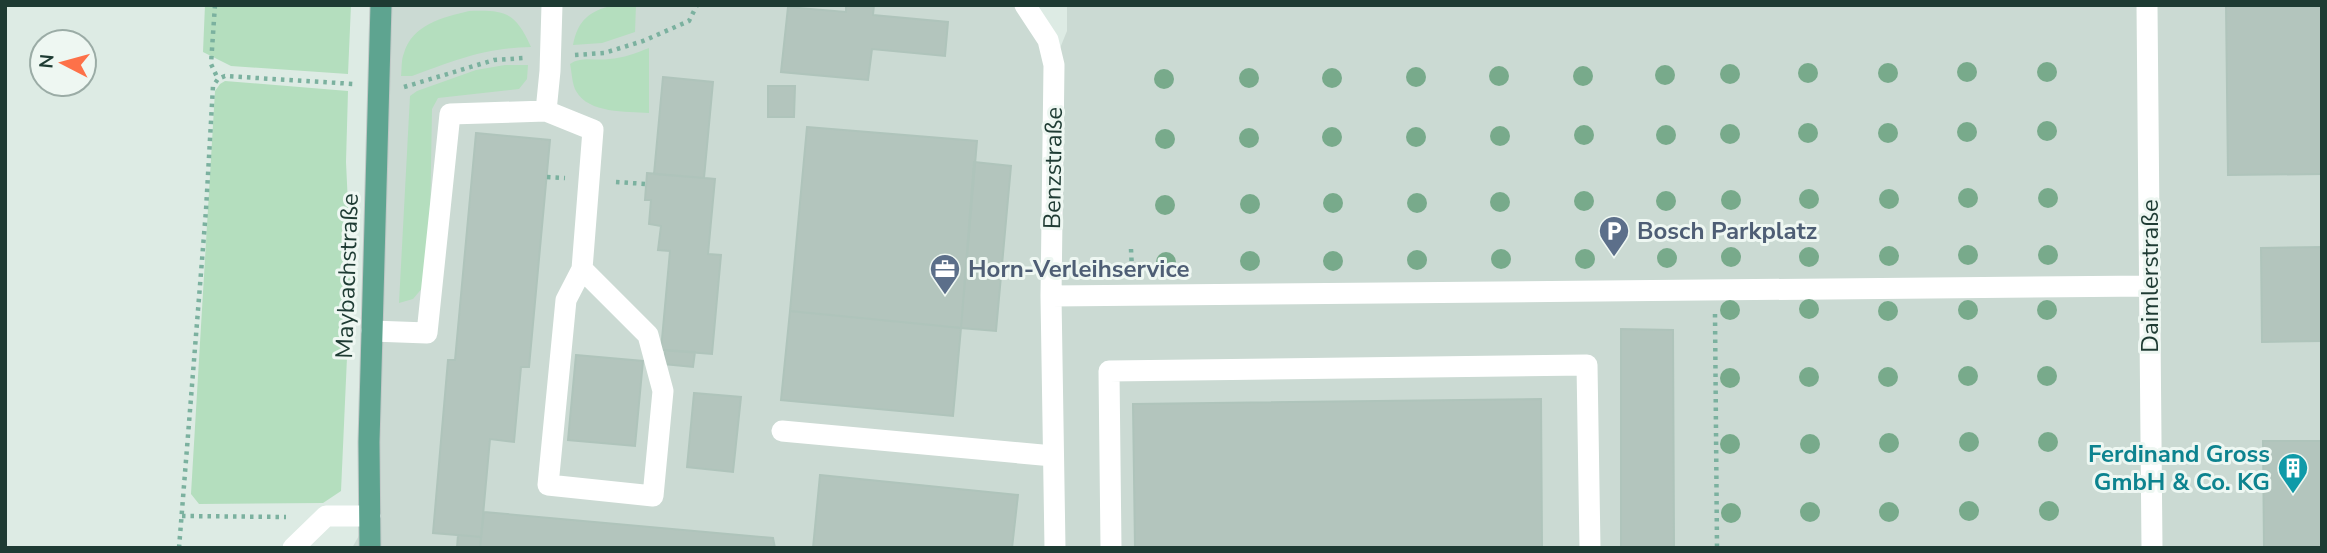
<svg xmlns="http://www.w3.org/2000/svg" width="2327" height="553" font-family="'Nunito Sans',sans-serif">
  <rect width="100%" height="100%" fill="#ddebe4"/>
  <path fill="#cbdad3" d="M381,5H1025L1054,63L1067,31V5H2322V548H352L370,516Z"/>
  <path fill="#b4debe" d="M205,5H351L348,74L231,66L203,52Z
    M614,5H636L635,32L602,43L573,45C578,20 589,11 614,5Z
    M469,11C506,10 515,12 531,47C484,48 456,60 412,76H401C402,69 401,60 404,53C412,25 443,17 469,11Z
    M649,48V113C626,111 589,114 576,91C572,84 572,73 570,64C581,56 596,61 609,59C624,58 636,53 649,48Z
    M505,65H528L527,79L519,89L438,98L432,109L429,280L413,299L399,303L410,96L417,91L476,70Z
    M225,81L348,91L346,162L351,268L341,491L323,503L199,504L191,494L215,91L220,84Z"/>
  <path fill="#b3c5bd" stroke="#afc4bb" stroke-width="2" d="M846,5H874L873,15L948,22L945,56L872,49L868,80L781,72L788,7L846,12Z
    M2226,5H2322V174L2228,175Z
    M663,77L713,82L704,178L654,174Z
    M768,86H795L794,117H768Z
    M807,127L977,141L961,328L790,311Z
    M476,133L550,140L529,367H521L514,442L490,439L481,537L433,533L448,360H455Z
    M974,162L1011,166L996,331L961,328Z
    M647,173L715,179L708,254L721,255L712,354L661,350L670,251L658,250L661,226L649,224L651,200H645Z
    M2322,247V341L2262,342L2261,248Z
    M790,311L961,328L953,416L781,400Z
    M1621,329L1673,330L1674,548H1621Z
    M665,350L695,352L693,367L664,364Z
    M576,355L643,361L635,446L568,440Z
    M694,393L741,397L733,472L687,467Z
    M1541,399L1542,548H1135L1133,404Z
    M2263,441H2322V548H2264Z
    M820,475L1018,495L1012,548H813Z
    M484,512L773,538L775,548H480Z
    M458,535L481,537L480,548H457Z"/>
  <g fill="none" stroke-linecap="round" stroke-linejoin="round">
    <g stroke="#c0c8c6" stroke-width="23">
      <path id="major" d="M370,548L369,442L381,5"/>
    </g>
    <path stroke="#7bb19f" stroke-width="4.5" stroke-dasharray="3.5 5" stroke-linecap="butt" d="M215,5L211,64L218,79
      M575,55L604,53L643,41L689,21L697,5
      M404,87L494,60L524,58
      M547,177L565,178
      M616,182L646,184
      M1131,249L1132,270
      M1715,314L1717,548
      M182,516L286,517
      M179,548L206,210L213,86L218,79L225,76L354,84"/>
    <path stroke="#fff" stroke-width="21" d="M1025,5L1048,40L1054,65L1051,296L1055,548
      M2147,5L2152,548
      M546,111L550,71L552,5
      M1051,296L2150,286
      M372,331L427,333L450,114L546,111L593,130L582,269L566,300L548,485L653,496L663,391L648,335L582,269
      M782,431L1053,456
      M293,548L326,516H370
      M1111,548L1109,371L1587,365L1590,548"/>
    <use href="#major" stroke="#5ea490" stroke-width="21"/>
  </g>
  <g fill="#78aa8b">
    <circle cx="1967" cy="72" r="10"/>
    <circle cx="2047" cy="72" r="10"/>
    <circle cx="1808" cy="73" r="10"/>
    <circle cx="1888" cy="73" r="10"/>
    <circle cx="1730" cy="74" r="10"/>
    <circle cx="1665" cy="75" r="10"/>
    <circle cx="1499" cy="76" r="10"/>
    <circle cx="1583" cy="76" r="10"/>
    <circle cx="1416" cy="77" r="10"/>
    <circle cx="1249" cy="78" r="10"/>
    <circle cx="1332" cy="78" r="10"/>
    <circle cx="1164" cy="79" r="10"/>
    <circle cx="2047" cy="131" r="10"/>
    <circle cx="1967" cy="132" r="10"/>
    <circle cx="1808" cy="133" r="10"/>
    <circle cx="1888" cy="133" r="10"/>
    <circle cx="1730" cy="134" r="10"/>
    <circle cx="1584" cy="135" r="10"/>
    <circle cx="1666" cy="135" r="10"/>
    <circle cx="1500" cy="136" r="10"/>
    <circle cx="1332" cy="137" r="10"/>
    <circle cx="1416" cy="137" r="10"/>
    <circle cx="1249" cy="138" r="10"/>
    <circle cx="1165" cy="139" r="10"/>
    <circle cx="1968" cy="198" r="10"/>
    <circle cx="2048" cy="198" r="10"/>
    <circle cx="1809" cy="199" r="10"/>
    <circle cx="1889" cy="199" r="10"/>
    <circle cx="1731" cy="200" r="10"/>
    <circle cx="1584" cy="201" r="10"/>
    <circle cx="1666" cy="201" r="10"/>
    <circle cx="1500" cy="202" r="10"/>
    <circle cx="1333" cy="203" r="10"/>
    <circle cx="1417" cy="203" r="10"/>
    <circle cx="1250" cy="204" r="10"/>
    <circle cx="1165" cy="205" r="10"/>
    <circle cx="1968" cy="255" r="10"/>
    <circle cx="2048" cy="255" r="10"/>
    <circle cx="1889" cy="256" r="10"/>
    <circle cx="1731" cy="257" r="10"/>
    <circle cx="1809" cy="257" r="10"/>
    <circle cx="1667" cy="258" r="10"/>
    <circle cx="1501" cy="259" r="10"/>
    <circle cx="1585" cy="259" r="10"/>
    <circle cx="1417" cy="260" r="10"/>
    <circle cx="1250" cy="261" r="10"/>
    <circle cx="1333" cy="261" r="10"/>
    <circle cx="1166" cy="262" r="10"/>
    <circle cx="1809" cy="309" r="10"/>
    <circle cx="1730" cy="310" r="10"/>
    <circle cx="1968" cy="310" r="10"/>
    <circle cx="2047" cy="310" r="10"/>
    <circle cx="1888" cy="311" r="10"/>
    <circle cx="1968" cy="376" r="10"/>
    <circle cx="2047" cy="376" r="10"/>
    <circle cx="1809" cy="377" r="10"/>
    <circle cx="1888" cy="377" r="10"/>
    <circle cx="1730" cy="378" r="10"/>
    <circle cx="1969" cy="442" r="10"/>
    <circle cx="2048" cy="442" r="10"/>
    <circle cx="1889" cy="443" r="10"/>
    <circle cx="1730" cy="444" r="10"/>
    <circle cx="1810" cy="444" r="10"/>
    <circle cx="1969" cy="511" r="10"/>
    <circle cx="2049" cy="511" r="10"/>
    <circle cx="1810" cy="512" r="10"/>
    <circle cx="1889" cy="512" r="10"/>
    <circle cx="1731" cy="513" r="10"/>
  </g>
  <defs>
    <g id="parking-pin" transform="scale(1.575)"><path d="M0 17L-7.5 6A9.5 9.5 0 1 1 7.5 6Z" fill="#5c6f8a" stroke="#eef7f2"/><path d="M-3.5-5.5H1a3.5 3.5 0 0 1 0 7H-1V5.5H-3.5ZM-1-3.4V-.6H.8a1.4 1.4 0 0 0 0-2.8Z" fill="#fff"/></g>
    <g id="office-pin" transform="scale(1.575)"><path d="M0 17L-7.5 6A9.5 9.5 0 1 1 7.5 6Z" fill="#5c6f8a" stroke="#eef7f2"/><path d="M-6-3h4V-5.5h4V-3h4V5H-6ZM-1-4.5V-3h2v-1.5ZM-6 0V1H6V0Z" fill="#fff"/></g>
    <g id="building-pin" transform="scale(1.575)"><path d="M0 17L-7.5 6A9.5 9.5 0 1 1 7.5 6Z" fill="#0f9aa8" stroke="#eef7f2"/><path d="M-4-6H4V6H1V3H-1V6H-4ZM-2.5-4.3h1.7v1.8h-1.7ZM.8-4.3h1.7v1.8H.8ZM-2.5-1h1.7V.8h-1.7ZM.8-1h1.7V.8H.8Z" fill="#fff"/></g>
  </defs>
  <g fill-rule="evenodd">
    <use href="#parking-pin" x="1614" y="231"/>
    <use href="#office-pin" x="945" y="269"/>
    <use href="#building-pin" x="2293" y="468"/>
  </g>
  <g text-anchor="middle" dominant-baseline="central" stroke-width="6" stroke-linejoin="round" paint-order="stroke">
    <g font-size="24" fill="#1e3b33" stroke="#eef7f2">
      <text transform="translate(1053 168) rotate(-89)">Benzstraße</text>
      <text transform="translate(347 276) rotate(-88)">Maybachstraße</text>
      <text transform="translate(2150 276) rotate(-90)">Daimlerstraße</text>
    </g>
    <g font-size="24" font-weight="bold" fill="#4e5e75" stroke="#eef7f2" text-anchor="start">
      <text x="1637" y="231">Bosch Parkplatz</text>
      <text x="968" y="269">Horn-Verleihservice</text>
    </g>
    <g font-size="24" font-weight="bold" fill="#0d838f" stroke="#eef7f2" text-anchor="end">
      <text x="2270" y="454">Ferdinand Gross<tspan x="2270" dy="28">GmbH &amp; Co. KG</tspan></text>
    </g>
  </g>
  <rect width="2327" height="553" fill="none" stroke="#1e3b33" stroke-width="14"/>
  <g transform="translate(63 63) rotate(276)"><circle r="33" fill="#eef7f2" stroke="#9baca6" stroke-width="2"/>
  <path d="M0-5L12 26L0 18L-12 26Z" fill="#fd7149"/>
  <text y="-10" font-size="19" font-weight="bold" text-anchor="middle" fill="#1e3b33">N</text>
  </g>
</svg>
